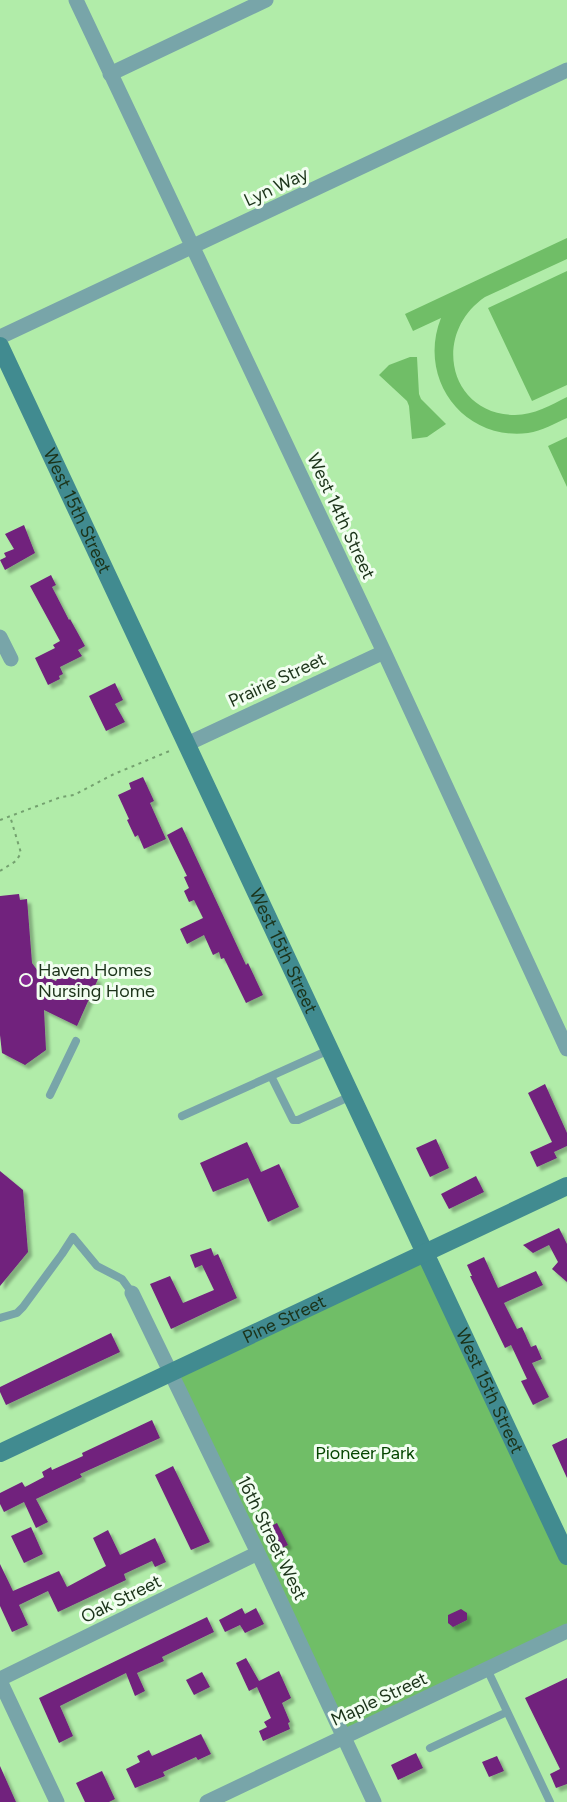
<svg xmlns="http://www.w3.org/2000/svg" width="567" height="1802" font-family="Figtree,sans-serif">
  <defs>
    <filter id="shadow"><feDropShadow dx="4" dy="4" stdDeviation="1.5" flood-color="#0004"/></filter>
  </defs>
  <rect width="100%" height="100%" fill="#b1eca9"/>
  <path fill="#70be67" d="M567,238V259L485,297C431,334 449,415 515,415C534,415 551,405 567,397V418C555,423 542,431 528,433C463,441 417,378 441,318L413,331L405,314Z
    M567,271V385L532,401L488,308Z
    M410,357H417L419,394L421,399L446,424L427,437L412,439L409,406L407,401L379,375L389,365Z
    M567,437V487L548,446Z
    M424,1253L567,1556V1631L343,1737L170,1372Z"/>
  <path fill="#71207d" filter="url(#shadow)" d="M24,525L35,553L5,570L0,560L6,557L4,553L14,549L5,534Z
    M51,575L56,585L52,587L69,620L70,619L85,646L78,650L82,656L60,667L63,674L59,676L60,679L48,685L35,658L55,648L53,645L60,641L30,586Z
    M115,683L123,700L115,704L125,722L106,731L89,696Z
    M143,777L154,801L150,803L166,839L144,849L138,835L135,837L127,820L129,819L118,795L131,789L129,783Z
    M182,827L246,965L248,963L263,995L246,1003L224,958L221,959L219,952L213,955L204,935L187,944L180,929L203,918L194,900L189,902L184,891L189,888L184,877L187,876L167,835Z
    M19,894L20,900L27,899L32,963L40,974L56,981L60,973L76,980L81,971L98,979L77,1026L44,1010L46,1050L25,1065L2,1053L0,1035V896Z
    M545,1084L567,1133V1146L554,1152L557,1158L537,1167L530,1152L552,1142L528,1093Z
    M436,1139L449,1168L430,1177L416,1148Z
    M247,1142L261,1172L279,1164L299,1207L268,1222L248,1178L213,1192L200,1163Z
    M0,1171L23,1190L28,1252L0,1286Z
    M476,1176L484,1192L449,1209L441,1194Z
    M559,1228L567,1244V1282L552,1269L558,1262L549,1245L533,1253L523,1245Z
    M211,1248L214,1256L218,1254L237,1298L171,1329L150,1284L170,1276L183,1303L214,1290L202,1265L195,1268L190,1255Z
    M484,1257L498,1288L536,1271L543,1285L504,1303L517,1329L522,1327L531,1347L536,1345L542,1359L532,1363L549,1397L533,1405L521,1381L527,1379L511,1345L505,1348L470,1276H472L467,1265Z
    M111,1333L120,1352L6,1405L0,1392V1387Z
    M152,1420L160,1438L80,1474L82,1477L36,1499L48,1522L36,1528L24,1502L4,1512L0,1504V1493L22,1482L25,1487L44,1477L42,1472L51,1467L52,1470L83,1456L82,1453Z
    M567,1438V1478L552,1445Z
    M173,1466L210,1542L191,1550L155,1475Z
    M277,1523L288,1545L278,1550L267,1528Z
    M31,1527L43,1554L24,1563L11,1536Z
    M108,1530L120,1555L155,1538L166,1562L155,1567L152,1561L124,1574L126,1580L58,1612L48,1591L19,1605L28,1625L12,1632L0,1606V1564L13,1591L59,1571L67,1587L106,1566L93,1538Z
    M242,1608L245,1614L256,1608L264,1624L245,1633L240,1625L225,1632L219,1620Z
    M461,1609L467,1613V1620L453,1627L448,1623V1615Z
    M207,1617L214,1632L162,1657L164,1661L137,1673L145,1691L135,1696L126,1673L60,1706L73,1736L59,1743L39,1698Z
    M246,1658L259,1681L279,1671L291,1698L282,1703L290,1722L288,1723L290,1729L263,1741L259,1731L267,1727L264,1722L271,1718L257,1687L249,1691L236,1663Z
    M202,1672L210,1687L194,1695L186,1680Z
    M567,1678V1784L556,1788L550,1774L560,1769L525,1698Z
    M201,1734L211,1754L198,1760L196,1757L163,1772L165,1776L135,1788L126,1769L140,1762L137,1756L149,1750L152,1756Z
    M416,1753L423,1768L398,1780L391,1765Z
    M497,1756L504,1771L489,1777L482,1762Z
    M0,1766L16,1802H0Z
    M102,1771L115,1799L109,1802H85L76,1783Z"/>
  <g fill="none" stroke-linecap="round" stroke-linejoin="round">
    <path stroke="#74a16f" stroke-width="2" stroke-dasharray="3 4.5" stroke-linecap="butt" d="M0,820L61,797L74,795L114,774L172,750
      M0,871L16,861L21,853L10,816"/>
    <path stroke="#78a5a9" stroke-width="8" d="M271,1076L293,1120H298L351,1096
      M50,1095L76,1041
      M182,1116L329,1050
      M0,1318L17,1313L23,1307L62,1254L73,1237L97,1266L122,1279L132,1293
      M487,1669L550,1802
      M430,1748L507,1712"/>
    <path stroke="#78a5a9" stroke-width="15" d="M76,0L384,652L567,1049
      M110,74L266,0
      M0,337L567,70
      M0,637L11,659
      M187,744L384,652
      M132,1293L258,1553L374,1802
      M0,1679L258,1553
      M0,1681L57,1802
      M207,1802L567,1631"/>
    <g stroke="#418b90" stroke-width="18">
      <path id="s1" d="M0,346L567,1556"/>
      <path id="s2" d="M0,1453L567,1186"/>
    </g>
  </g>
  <circle fill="#852894" stroke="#f2fef1" stroke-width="2" cx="26" cy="980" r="6"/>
  <g text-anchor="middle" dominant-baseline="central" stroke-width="6" stroke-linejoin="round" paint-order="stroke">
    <g font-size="18" fill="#1b3319" stroke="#f2fef1">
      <text transform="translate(276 187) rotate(-25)">Lyn Way</text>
      <text stroke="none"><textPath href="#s1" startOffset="182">West 15th Street</textPath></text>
      <text transform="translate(341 516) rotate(65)">West 14th Street</text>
      <text transform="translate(277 680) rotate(-25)">Prairie Street</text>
      <text stroke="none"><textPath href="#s1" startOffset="668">West 15th Street</textPath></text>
      <text stroke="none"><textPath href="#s2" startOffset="314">Pine Street</textPath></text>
      <text stroke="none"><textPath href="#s1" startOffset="1154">West 15th Street</textPath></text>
      <text transform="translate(272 1538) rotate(64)">16th Street West</text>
      <text transform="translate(121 1599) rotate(-26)">Oak Street</text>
      <text transform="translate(379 1699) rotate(-25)">Maple Street</text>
    </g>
    <g font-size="18" fill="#1b3319" stroke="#f2fef1" text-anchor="start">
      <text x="38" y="970">Haven Homes<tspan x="38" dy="21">Nursing Home</tspan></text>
    </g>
    <g font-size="18" fill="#054500" stroke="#f2fef1">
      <text x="365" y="1453">Pioneer Park</text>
    </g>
  </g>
</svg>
